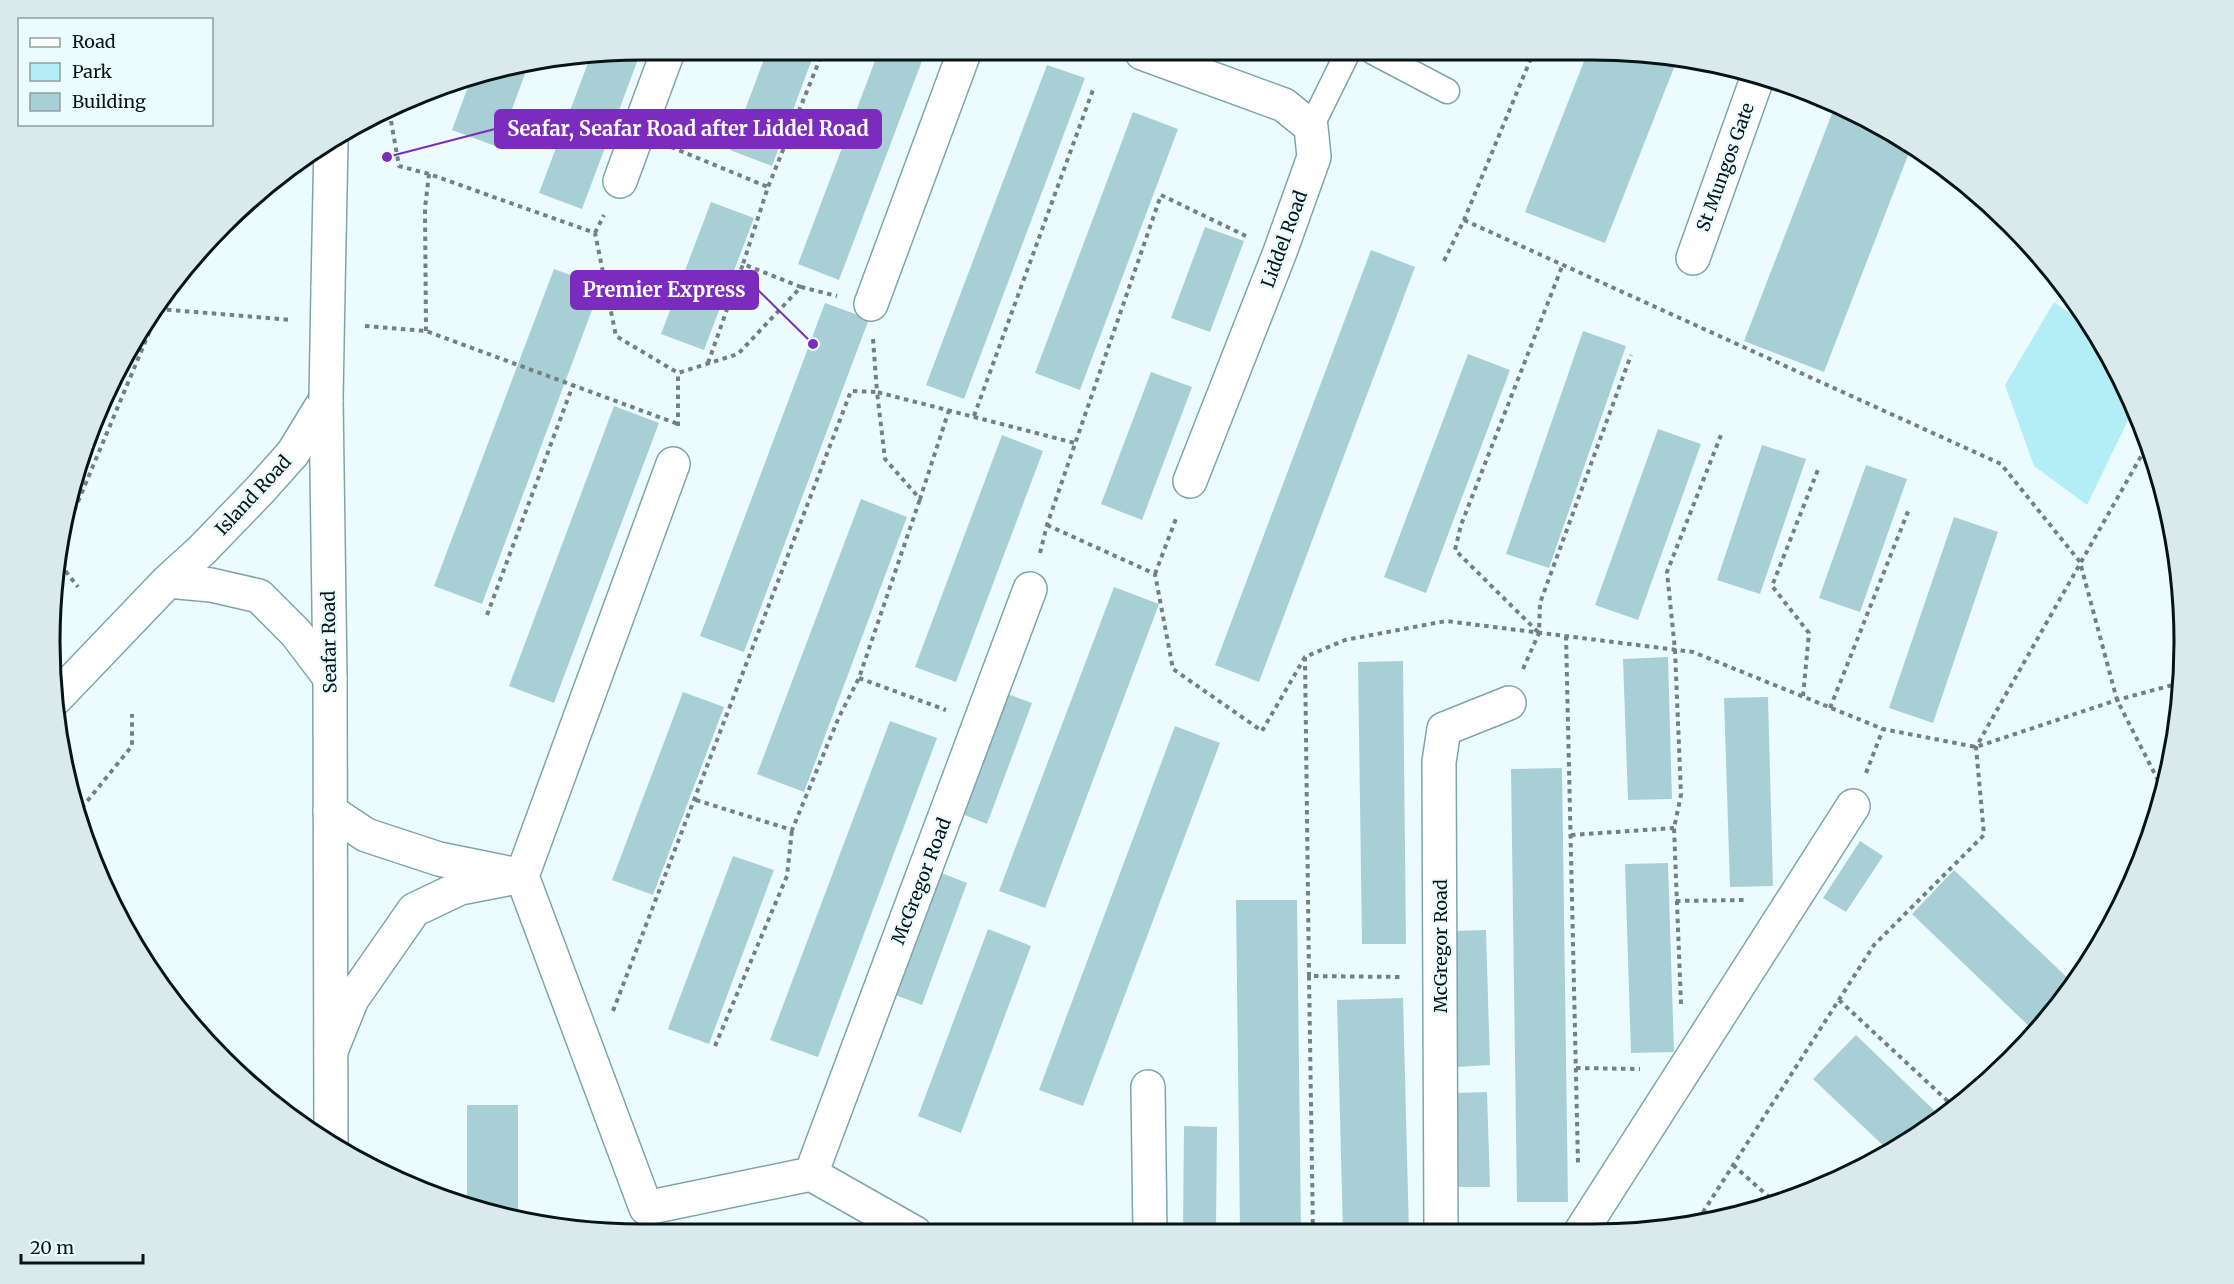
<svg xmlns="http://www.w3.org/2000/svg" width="2234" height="1284" font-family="Merriweather,serif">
  <rect width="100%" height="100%" fill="#ecfcfe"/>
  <path fill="#b3eef6" d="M2054,302L2094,330L2135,406L2087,505L2034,466L2005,385Z"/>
  <path fill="#a8cfd5" d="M1588,51H1631L1677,60L1605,243L1525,212Z
    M878,53H925L839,280L798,264Z
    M640,54L582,209L539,193L591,55Z
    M766,54H814L772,166L730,150Z
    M529,63L498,147L452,130L472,76Z
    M1047,65L1085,78L964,399L926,385Z
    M1833,111L1886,132L1912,145L1824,372L1744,341Z
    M1133,112L1178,129L1080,390L1035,373Z
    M711,202L754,218L704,350L661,334Z
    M1205,227L1244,241L1210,332L1171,318Z
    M1371,250L1415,267L1259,682L1215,665Z
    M554,269L601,286L482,604L434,586Z
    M825,303L869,319L744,652L700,636Z
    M1583,331L1626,346L1549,568L1506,554Z
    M1468,354L1510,370L1426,593L1384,577Z
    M1151,372L1192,387L1142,520L1101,504Z
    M614,406L659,423L554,703L509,686Z
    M1658,429L1701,444L1638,620L1595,605Z
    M1002,435L1043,451L956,682L915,667Z
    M1762,445L1806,459L1760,594L1717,580Z
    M1866,465L1907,479L1860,612L1819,598Z
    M861,499L907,517L804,792L757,774Z
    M1954,517L1998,532L1933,723L1889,708Z
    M1114,587L1159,604L1045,908L999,891Z
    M1668,657L1672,799L1628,800L1623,659Z
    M1403,661L1406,944H1362L1358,662Z
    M683,692L724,707L653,895L612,880Z
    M1002,692L1032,703L987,824L957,812Z
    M1768,697L1773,886L1730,887L1724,698Z
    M890,721L937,738L818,1057L770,1040Z
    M1175,726L1220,743L1083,1106L1039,1090Z
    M1562,768L1568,1202H1517L1511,769Z
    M1860,841L1883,856L1846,912L1823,898Z
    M733,856L774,870L709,1044L668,1029Z
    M1668,863L1674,1052L1631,1053L1625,864Z
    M1954,870L2074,984L2035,1032L1912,914Z
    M939,872L967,883L922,1005L893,994Z
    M1236,900H1297L1301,1233H1240Z
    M988,929L1031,946L961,1133L918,1116Z
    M1486,930L1490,1065L1457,1067L1454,931Z
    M1403,998L1409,1233H1343L1337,1000Z
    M1856,1035L1940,1116L1891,1153L1813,1079Z
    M1487,1092L1490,1187H1457L1454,1093Z
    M467,1105H518V1216L467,1206Z
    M1184,1126L1217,1127L1216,1229H1183Z"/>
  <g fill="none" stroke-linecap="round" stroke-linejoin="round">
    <g stroke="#7fa5ab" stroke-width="27">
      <path id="lane" d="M1373,52L1447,91
        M1311,127L1348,52"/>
    </g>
    <g stroke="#7fa5ab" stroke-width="36">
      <path id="street" d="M1142,53L1284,105L1311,127L1314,157L1280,252L1190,481
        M620,181L667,54
        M1693,258L1758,76
        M871,304L964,53
        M673,464L522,876L646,1208L811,1174L915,1233
        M168,581L211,585L259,596L296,633L330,678
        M55,699L168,581L202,550L260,490L293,453L326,399
        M330,811L366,835L439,859L508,873
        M331,1051L352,999L414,910L460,888L522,876
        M1148,1087L1150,1233
        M811,1174L1030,589
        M1441,1233L1439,762L1444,729L1509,703
        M1580,1233L1853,806"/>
    </g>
    <g stroke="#7fa5ab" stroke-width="36">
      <path id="secondary" d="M328,289L331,141
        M326,399L330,678L331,1144"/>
    </g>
    <path stroke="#738183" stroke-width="4" stroke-dasharray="4.5 4.5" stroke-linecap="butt" d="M391,121L399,166L429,174L595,233L616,336L678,373L738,354L801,287L837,296
      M671,147L768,187
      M1464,220L2001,464L2080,562L2117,700L2163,790
      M595,233L604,215
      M1444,261L1464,220L1534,51
      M801,287L743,264L768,187L822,54
      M160,299L159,309L292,320
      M365,326L426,331L678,424
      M426,331L425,208L429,174
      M873,339L877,392L1075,443
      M708,363L743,264
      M974,416L1094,87
      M678,426V373
      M1047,525L1155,574L1173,669L1262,731L1305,657L1345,640L1446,621L1693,652L1883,729L1976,747L2117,700L2180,683
      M64,535L159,309L195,257
      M1040,553L1047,525L1161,195L1246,236
      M60,564L78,587
      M1155,574L1177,516
      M487,615L573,385
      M1538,632L1455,550L1461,525L1563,264
      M1566,636L1578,1163
      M1305,657L1309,976L1403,977
      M1523,669L1539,633L1540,603L1631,355
      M859,678L946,710
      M1803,696L1809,633L1772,586L1819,467
      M1830,708L1909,509
      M1866,773L1883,729
      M2158,781L2167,776
      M696,800L792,830L839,717L859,678L920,499
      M76,815L132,746V714
      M1571,835L1674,828
      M1676,901L1747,900
      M1309,976L1313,1233
      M1839,1000L1953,1106
      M1681,1004L1674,828L1681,795L1675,650L1667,572L1721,435
      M613,1011L851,391L877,392L885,459L920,499L949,410
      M715,1046L787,876L792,830
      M1576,1068L1640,1069
      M1733,1165L1777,1204
      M1698,1220L1874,945L1984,835L1976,747L2148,444"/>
    <use href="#lane" stroke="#fff" stroke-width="24"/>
    <use href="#street" stroke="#fff" stroke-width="33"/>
    <use href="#secondary" stroke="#fff" stroke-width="33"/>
    <g stroke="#7fa5ab" stroke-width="36" stroke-linecap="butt">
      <path id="secondary-bridge" d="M326,399L328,289"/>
    </g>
    <use href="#secondary-bridge" stroke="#fff" stroke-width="33"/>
  </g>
  <g text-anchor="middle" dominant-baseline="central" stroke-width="5" stroke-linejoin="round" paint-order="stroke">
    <g font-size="18" fill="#061416" stroke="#ecfcfe">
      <text transform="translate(1725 167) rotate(-70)">St Mungos Gate</text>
      <text transform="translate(1284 239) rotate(-70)">Liddel Road</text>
      <text transform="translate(253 495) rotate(-47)">Island Road</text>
      <text transform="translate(329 642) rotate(-91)">Seafar Road</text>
      <text transform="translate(921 881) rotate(-69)">McGregor Road</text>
      <text transform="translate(1440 946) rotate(-90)">McGregor Road</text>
    </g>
  </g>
  <path d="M0 0H2234V1284H0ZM642 60H1592A582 582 0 0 1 2174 642V642A582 582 0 0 1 1592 1224H642A582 582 0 0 1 60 642V642A582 582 0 0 1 642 60Z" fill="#dae9eb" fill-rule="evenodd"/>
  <path fill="none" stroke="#061416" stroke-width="3" d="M642 60H1592A582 582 0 0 1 2174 642V642A582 582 0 0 1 1592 1224H642A582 582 0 0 1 60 642V642A582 582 0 0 1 642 60Z"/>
  <path fill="none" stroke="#7b2cbf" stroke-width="2" d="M387 157L495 129M813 344L758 290"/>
  <g fill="#7b2cbf" stroke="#ecfcfe" stroke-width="2">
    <circle cx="387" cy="157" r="6"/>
    <circle cx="813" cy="344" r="6"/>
  </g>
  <g fill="#7b2cbf" stroke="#7b2cbf" stroke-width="2">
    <rect x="495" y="110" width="386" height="38" rx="6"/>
    <rect x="571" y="271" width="187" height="38" rx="6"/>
  </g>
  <g font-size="20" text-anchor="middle" font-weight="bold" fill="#fff">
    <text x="688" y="136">Seafar, Seafar Road after Liddel Road</text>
    <text x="664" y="297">Premier Express</text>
  </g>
  <rect x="18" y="18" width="195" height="108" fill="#ecfcfe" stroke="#909fa1" stroke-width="1.5"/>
  <rect x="30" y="38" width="30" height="9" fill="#ffffff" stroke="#909fa1" stroke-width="1.5"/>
  <text x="72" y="48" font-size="18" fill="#061416">Road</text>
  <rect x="30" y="63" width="30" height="18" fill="#b3eef6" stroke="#909fa1" stroke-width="1.5"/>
  <text x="72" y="78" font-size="18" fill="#061416">Park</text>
  <rect x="30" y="93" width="30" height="18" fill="#a8cfd5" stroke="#909fa1" stroke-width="1.5"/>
  <text x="72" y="108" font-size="18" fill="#061416">Building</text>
  <path d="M21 1254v9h122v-9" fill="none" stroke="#061416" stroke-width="3"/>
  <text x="30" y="1254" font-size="18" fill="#061416" stroke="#ecfcfe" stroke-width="4.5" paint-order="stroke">20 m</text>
</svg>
